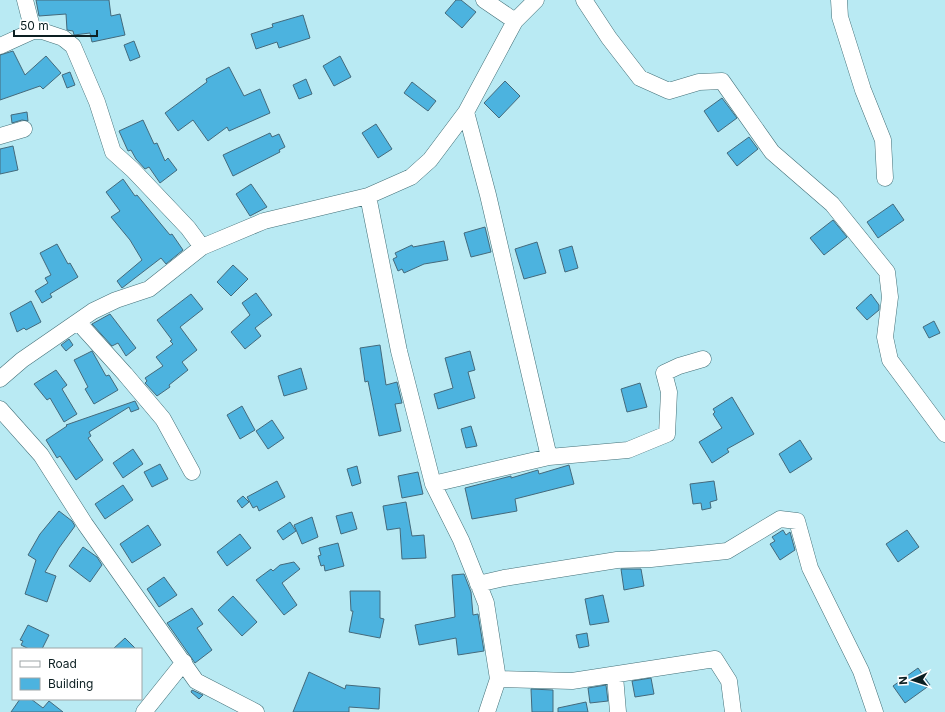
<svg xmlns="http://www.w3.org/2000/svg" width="945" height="712" font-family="Inter,sans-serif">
  <rect width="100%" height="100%" fill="#b9eaf3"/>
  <path fill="#4cb3df" stroke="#446a7c" d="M36,0H109L111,16L120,14L125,35L92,42L90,33L74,35L73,31L67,30L66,14L39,16Z
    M456,0H461L476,12L462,28L445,13Z
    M303,15L310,38L279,48L277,42L256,49L251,34L273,27L272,24Z
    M134,41L140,57L130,61L124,45Z
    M13,51L25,75L46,56L61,73L43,89L40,86L0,100V55Z
    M340,56L351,77L334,86L323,66Z
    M229,67L244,96L260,89L270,113L229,131L227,127L208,141L193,120L178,131L165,113L207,82L206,79Z
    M70,72L75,85L67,88L62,75Z
    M306,79L312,94L299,99L293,85Z
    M505,81L520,96L499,118L484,103Z
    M412,82L436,101L428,111L404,93Z
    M722,98L737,118L718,132L704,111Z
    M27,112L28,121L22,120L12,123L11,115Z
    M143,120L154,144L157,143L165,161L168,158L177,170L160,183L149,167L145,169L136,159L131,150L128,151L119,131Z
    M376,124L392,149L378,158L362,133Z
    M270,133L272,137L279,134L285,147L279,150L280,152L233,176L223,155Z
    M749,137L758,149L737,166L727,153Z
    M13,146L18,170L0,174V149Z
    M123,179L135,196L137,195L170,235L172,234L183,250L166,264L161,258L122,288L117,281L142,260L130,240L111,217L120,211L106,192Z
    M251,184L267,207L250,216L236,194Z
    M893,204L904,220L878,238L867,222Z
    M833,220L847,237L824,255L810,238Z
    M485,227L491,252L471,257L464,233Z
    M444,241L448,260L424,264L404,273L402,269L398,271L393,259L397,257L395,253L412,245L413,247Z
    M537,242L546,273L524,279L515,249Z
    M57,244L68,264L70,263L78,277L50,294L52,297L42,303L35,291L48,283L45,278L51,275L40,253Z
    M572,246L578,268L565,272L559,250Z
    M233,265L248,279L231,296L217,282Z
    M256,293L272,315L255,328L261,336L245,349L231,332L250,315L242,303Z
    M191,294L203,309L180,327L197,350L182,362L188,370L169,385L170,387L157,396L145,383L147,381L145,378L163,366L156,357L173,344L170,341L172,340L157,320Z
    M871,294L879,305V310L867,320L856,308Z
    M31,301L41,322L26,330L24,328L17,332L10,313Z
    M110,314L136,348L126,356L118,343L112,346L92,324Z
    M934,321L940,333L929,338L923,327Z
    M69,339L73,345L66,351L61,345Z
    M380,345L386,385L397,382L402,403L395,404L401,431L379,436L368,381L365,382L360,348Z
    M92,351L106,376L109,375L118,390L94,404L85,389L88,387L74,360Z
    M470,351L475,370L468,372L475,398L438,409L434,394L453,388L445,358Z
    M301,368L307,389L284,396L278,376Z
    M56,370L67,385L62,389L77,414L64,422L50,398L47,400L34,384Z
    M640,383L647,407L627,412L621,389Z
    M732,397L754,434L727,449L729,452L712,463L699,442L722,428L713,414L715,412L713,409Z
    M135,401L139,409L131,412L129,407L89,432L91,436L88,438L103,460L76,480L60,456L57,458L46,440L67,426L66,425Z
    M242,406L255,430L240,439L227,415Z
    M272,420L284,438L268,449L256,431Z
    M471,426L477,446L466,448L461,429Z
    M800,440L812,459L790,473L779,454Z
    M133,449L143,464L123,478L113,463Z
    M160,464L168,479L152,487L144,472Z
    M569,465L574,484L515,499L517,511L472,519L465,488L511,476V478L538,470L539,474Z
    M357,466L361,483L352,486L347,469Z
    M418,472L423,494L402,498L398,476Z
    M277,481L285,497L259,511L257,506L253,508L247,497Z
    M714,481L717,500L710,502L711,508L702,510L701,503L693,504L690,484Z
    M123,485L133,500L105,519L95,504Z
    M243,496L249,502L242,508L237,501Z
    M406,502L412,536L424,535L426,558L402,559L400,528L387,530L383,506Z
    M59,511L72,521L75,526L59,548L45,572L56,576L47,602L25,594L36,560L28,555L40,534Z
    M352,512L357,529L341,534L336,516Z
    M312,517L318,537L302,544L294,525Z
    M290,522L296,531L283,540L277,531Z
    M148,525L161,545L132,563L120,544Z
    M783,530L786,535L790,532L795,550L780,560L770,544L775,541L772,537Z
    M907,530L919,547L898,562L886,544Z
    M240,534L251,548L227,566L217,552Z
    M338,543L344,566L325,571L324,565L321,566L318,556L321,555L319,548Z
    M83,547L97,557L102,565L90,582L69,566Z
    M294,562L300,569L282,583L297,605L284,615L256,580L271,569L273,571L280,565Z
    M621,569H641L644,586L624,590Z
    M464,574L471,592L473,615L478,614L484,651L458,655L456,638L419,645L415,625L455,617L452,575Z
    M164,577L177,595L159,607L147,589Z
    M350,591H380V618L384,619L380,638L349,632L353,611H351Z
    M603,595L609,622L590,625L585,599Z
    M233,596L257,622L242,636L218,610Z
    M192,608L203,624L197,628L212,650L195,663L167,623Z
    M28,625L49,635L42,649H29L21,645L23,641L20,640Z
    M587,633L589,646L579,648L576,635Z
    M125,638L136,649H113Z
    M918,668L930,685L905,703L893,686Z
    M309,672L345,689L346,685L380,688L379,709L349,707V712H293Z
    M651,678L654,694L635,697L632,681Z
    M606,685L608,701L590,703L588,688Z
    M531,689L553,690V712H532Z
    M192,690L203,695L199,699L191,692Z
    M20,699H31L43,708L49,701L63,712H11Z
    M586,702L588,712H558V708Z"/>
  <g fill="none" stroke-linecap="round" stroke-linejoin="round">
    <g stroke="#437078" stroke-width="17">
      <path id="minor" d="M484,0L515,21
        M584,0L609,38L640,78L669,91L699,82L722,81L772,152L832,204L887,272L890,297L885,337L890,360L945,434
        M839,0L840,17L863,90L883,140L885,178
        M0,46L33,31
        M466,112L488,195L549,457
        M0,136L24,129
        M368,196L399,351L433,484L461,540L486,603L498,679L487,712
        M202,247L264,221L368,196L411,177L430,160L466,112L515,21L536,0
        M78,322L125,374L163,419L192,472
        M0,379L22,360L93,311L116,300L149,289L202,247L188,228L133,170L113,152L97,102L73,46L63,38L42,31H33L25,0
        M0,409L41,455L85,524L196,681L256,712
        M433,484L549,457L628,450L667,434L669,392L664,373L679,366L703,359
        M478,584L504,578L617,560L651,559L727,551L780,519L797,521L810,568L861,671L875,712
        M615,676L618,712
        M498,679L572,681L715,659L729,681L733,712
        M144,712L184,662"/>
    </g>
    <use href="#minor" stroke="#fff" stroke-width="16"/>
  </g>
  <rect x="12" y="648" width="130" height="52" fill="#ffffff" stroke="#9ea5a7"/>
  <rect x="20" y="661" width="20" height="6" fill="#ffffff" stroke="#9ea5a7"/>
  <text x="48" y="668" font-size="12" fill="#0c1f22">Road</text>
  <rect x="20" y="678" width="20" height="12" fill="#4cb3df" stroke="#9ea5a7"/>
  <text x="48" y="688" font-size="12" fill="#0c1f22">Building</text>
  <g transform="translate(913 680) rotate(267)" stroke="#ffffff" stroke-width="3" paint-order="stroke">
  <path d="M0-3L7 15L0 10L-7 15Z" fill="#0c1f22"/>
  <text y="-6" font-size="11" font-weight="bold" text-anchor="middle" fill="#0c1f22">N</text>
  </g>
  <path d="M14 30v6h83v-6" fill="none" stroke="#0c1f22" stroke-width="2"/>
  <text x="20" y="30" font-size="12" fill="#0c1f22" stroke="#ffffff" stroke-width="3" paint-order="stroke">50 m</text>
</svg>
